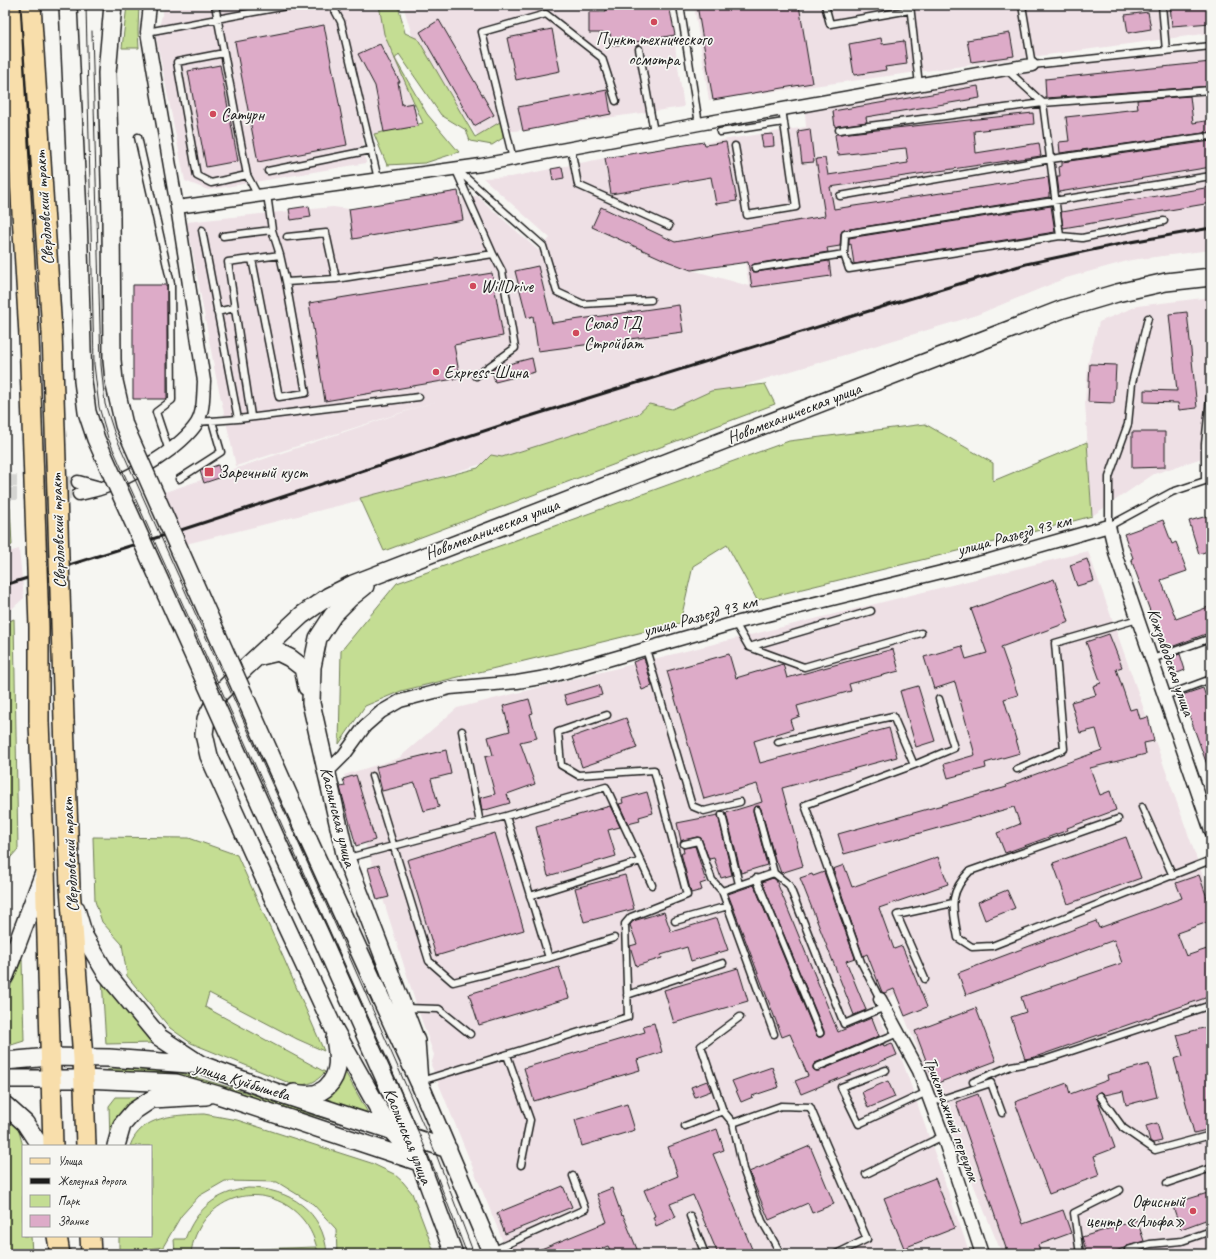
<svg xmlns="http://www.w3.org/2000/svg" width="1216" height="1259" font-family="Caveat,sans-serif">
  <rect width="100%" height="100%" fill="#f6f6f2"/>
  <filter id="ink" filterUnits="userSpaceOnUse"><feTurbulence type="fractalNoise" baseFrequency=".025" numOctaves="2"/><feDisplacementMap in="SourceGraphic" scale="8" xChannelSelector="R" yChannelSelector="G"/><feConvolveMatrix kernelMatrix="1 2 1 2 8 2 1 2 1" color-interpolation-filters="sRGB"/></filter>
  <g filter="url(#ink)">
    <path fill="#eee0e5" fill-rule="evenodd" d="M165,5H377L420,122L363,137L366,163L208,190L185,181L156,37Z
      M403,5H669L684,107L478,136L416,49Z
      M694,5H1211V33L709,100Z
      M1211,47V250L1131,260L1066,278L974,316L369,498L186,544L159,494L437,401L236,466L216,377L187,222L260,214L333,207L349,209L458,191L459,198L477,196L539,251L550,238L483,178L511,177L605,158L806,127L805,111L919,85L1055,65ZM745,262L749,286L692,270L720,266Z
      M1211,297V455L1154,474L1092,516L1085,402L1088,363L1099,322L1137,306Z
      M19,549L24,598L5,615V553Z
      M1088,551L1211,899V1254H1002L895,994L872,1006L901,1057L970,1254H508L431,1065L434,1055L416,1004L344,775L399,758L457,708Z"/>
    <path fill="#c4dd93" stroke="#707c58" d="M127,5H139L138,31L139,48H122Z
      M379,5H398L405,33L418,39L475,137L505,119L503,138L492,145L470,141L466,130L441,115L399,54L395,59L427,114L459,152L425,163L387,165L374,134L423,123L384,34Z
      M765,384L775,404L384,551L360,498L478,468L491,455L502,457L638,414L649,404L672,409L711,391Z
      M925,424L993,463V481L1087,442L1092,516L995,542L757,600L727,545L693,566L680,623L401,691L365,706L339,744L341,651L397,583L789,441Z
      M5,507H10L12,545L5,547Z
      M14,619L18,849L5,864V623Z
      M93,837L189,838L237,855L284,959L324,1051L297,1039L209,993L205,1007L325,1072C315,1083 310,1085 294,1085L191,1043L170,1028L127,976L122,944L102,922L95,901Z
      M22,959L24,1041L5,1047V1000Z
      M102,979L156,1043L106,1044Z
      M343,1068L368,1113L320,1098Z
      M111,1069H152L178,1072L382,1133V1135L188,1080L106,1073L107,1070Z
      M116,1097H148L110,1140L109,1106Z
      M204,1114L237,1120L371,1163L394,1174L403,1182L412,1193L435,1254H337L336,1229L313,1204L277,1182L225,1181L199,1196L181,1216L163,1247L147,1249V1254H119V1236H151V1146H130C141,1115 176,1115 204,1114Z
      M5,1115L18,1128L23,1146V1236H31L32,1254H5Z
      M248,1188C289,1188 324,1211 327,1254H318C310,1199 244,1174 206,1218C198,1228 192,1241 191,1254H175L174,1239H185C197,1208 216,1193 248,1188Z
      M316,1247V1254H193V1251Z"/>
    <path fill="#ddabc8" stroke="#1c1c1c" d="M605,5H669L675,35L612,46L610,33H589V12H606Z
      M697,5H799L812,83L713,100Z
      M1170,5H1211V23L1172,26Z
      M1148,12L1151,29L1128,33L1125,15Z
      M439,20L494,115L474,126L420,32Z
      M324,25L347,145L258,162L235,42Z
      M552,29L560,71L516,80L507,38Z
      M1010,33L1014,56L971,62L967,40Z
      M881,38L882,44L904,41L907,64L885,67L886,70L854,75L849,44Z
      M380,44L400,82H398L402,105L413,103L418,126L384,132L375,86L358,54Z
      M1211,62V86L1046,98L1045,79Z
      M220,65L238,161L206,167L188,71Z
      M978,86L980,98L866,117L867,122L838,126L835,127L833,111Z
      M607,90L611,114L523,131L518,107Z
      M1190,96L1193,123L1211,120V132L1060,153L1059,142L1069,141L1066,117L1138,109L1137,100Z
      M1033,113L1034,124L974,131L976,153L1039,143L1041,156L830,187L834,209L1048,177L1050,193H1049V197L844,230L841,233L840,246L827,248L828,252L754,264L751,267L752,271L756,272L829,261L831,276L752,287L748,262L691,270L667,261L592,227L601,207L675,242L825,216L816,159L825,158L828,175L908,163L906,148L838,155L835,135L836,134H840Z
      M810,129L814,162L802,163L798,131Z
      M773,134L774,146L763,147L761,135Z
      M1211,141V167L1059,192L1057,176H1060L1059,167L1062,166V162Z
      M704,142L705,145L726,142L737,201L716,204L711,177L611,194L605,158Z
      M562,167L564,178L553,180L551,169Z
      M1211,187V203L1063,228L1061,212Z
      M458,191L463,220L353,239L349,209Z
      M309,206L311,217L291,220L289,209Z
      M1051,206L1055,232L854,264L851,244L849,245V238Z
      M538,266L552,323L679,305L683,332L538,351L533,316L527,318L515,271Z
      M492,273L503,336L454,345L460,378L325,401L309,303Z
      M133,285H167V398L166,399H133Z
      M1187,312L1197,408L1179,410L1178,403L1144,402V390L1177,391L1169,314Z
      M532,358L535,372L495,382L492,370L497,367Z
      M1090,364L1116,365L1114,403L1088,402Z
      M1132,432H1165V467L1132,468Z
      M218,465L222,477L204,483L200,471Z
      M1211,515V550L1199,554L1189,521Z
      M1163,520L1172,544L1176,542L1187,571L1161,580L1176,619L1211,606V632L1166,649H1164L1131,559L1133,558L1124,534Z
      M1087,559L1094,581L1077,586L1070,565Z
      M1054,579L1069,622L1001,647L1018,695L1004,699L1020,753L985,763L986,768L948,778L944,764L975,755L955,682L934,689L924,657L962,646L966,659L987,653L971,609Z
      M1109,634L1122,667L1116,669L1130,710L1137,708L1140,719L1148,717L1154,741L1144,743L1146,754L1090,768L1100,795L1110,791L1116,810L1067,828L1068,830L1005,853L997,833L1020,824L1014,807L844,854L838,834L1007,787L1006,785L1102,750L1096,729L1080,733L1071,702L1096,695L1093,686L1101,683L1086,642Z
      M893,649L899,671L849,684L851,691L797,706L800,716L790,720L793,729L754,741L760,763L889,728L897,757L782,788L803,866L781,873L777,862L776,863L761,809L759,806L754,807L753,811L767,865L741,873L726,813L762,802L757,784L704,799L667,671L729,654L736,678L783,664L787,678Z
      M1180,654L1185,670L1175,674L1169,658Z
      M644,658L652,686L642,690L633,662Z
      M599,685L602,695L567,705L564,695Z
      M918,686L935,741L916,747L900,691Z
      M1203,688L1211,711V773H1210L1182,695Z
      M529,699L533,713L530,714L537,738L520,742L535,784L507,794L510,803L482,811L480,798L495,794L485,757L493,755L488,737L510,731L503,706Z
      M626,718L637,748L582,767L572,737Z
      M446,750L451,774L431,779L439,807L424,811L415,783L382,791L376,767Z
      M356,775L375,840L356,846L340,787L345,786L343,779Z
      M647,792L653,813L639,817L640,821L628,824L619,804L623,803L622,799Z
      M610,806L620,827L608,830L616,856L548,876L536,827Z
      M718,815L732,875L721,878L714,858L709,859L701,838L697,837L681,841L677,823Z
      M495,833L524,930L436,956L407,860Z
      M1126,837L1141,878L1068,904L1053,863Z
      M695,846L706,882L700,884L702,890L691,893L681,853H684L683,848Z
      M938,857L948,884L879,908L894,949L902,946L927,1007L905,1016L894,989L884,993L882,992L867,954L863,956L833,869L844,865L852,887Z
      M379,865L389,897L377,900L368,868Z
      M824,872L855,958L846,961L866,1010L854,1015L800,878L812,874L813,876Z
      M625,875L634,909L584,922L575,888Z
      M1199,875L1211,909V921L1177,933L1186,956L1207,949L1211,962V996L1035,1057L1025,1059L1011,1017L1026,1012L1021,997L1122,963L1114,940L966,995L958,973L1096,921L1099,928L1182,898L1176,883Z
      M773,878L776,880L838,1032L869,1019L872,1018L879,1036L815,1063L813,1066V1069L816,1071H819L883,1044L884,1046L892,1043L897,1055L801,1094L795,1081L808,1076L790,1034L782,1037L728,894L754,885L816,1035L818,1037H821L824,1035V1031L762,882Z
      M1007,890L1015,908L985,920L978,902Z
      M664,912L671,932L717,918L728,950L691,961L687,947L661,955L662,958L636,966L630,946L637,944L630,925L633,921Z
      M559,967L569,998L479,1025L469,994Z
      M738,968L748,1001L674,1023L664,990Z
      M976,1008L996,1061L935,1084L915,1031Z
      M654,1023L662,1052L637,1060L640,1070L534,1101L524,1068L645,1032L643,1026Z
      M1211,1026V1129L1194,1133L1174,1059L1183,1056L1177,1035Z
      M1149,1064L1157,1097L1126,1105L1123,1091L1105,1095L1102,1092H1099L1096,1095L1115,1148L1094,1156L1100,1175L1049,1194L1015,1102L1067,1083L1070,1094L1108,1080L1107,1075Z
      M772,1067L779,1087L752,1096L753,1097L741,1102L732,1081Z
      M707,1081L711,1091L695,1097L691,1087Z
      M888,1081L895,1097L868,1108L862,1092Z
      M978,1094L1023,1224L1063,1210L1071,1233L1038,1245L1041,1254H1008L956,1102Z
      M627,1104L635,1130L582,1146L575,1120Z
      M1157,1123L1162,1141L1153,1143L1150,1141L1146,1126Z
      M717,1129L724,1150L713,1154L754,1254H718L693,1195L670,1204L676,1217L656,1226L653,1217L655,1216L644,1190L678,1176L668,1147Z
      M810,1146L834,1204L812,1213L808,1203L769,1220L749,1172Z
      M935,1178L955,1228L904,1248L884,1198Z
      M563,1186L572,1207L505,1234L497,1213Z
      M612,1188L622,1216L623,1215L639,1254H612L608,1246L588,1254H529L607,1222L597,1194Z
      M1211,1192V1218L1181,1229L1172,1204Z
      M1137,1220L1144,1241L1127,1246L1124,1248L1107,1254H1087L1082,1237Z"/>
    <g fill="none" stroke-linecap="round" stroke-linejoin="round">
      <path stroke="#d5d5d2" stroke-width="12" stroke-dasharray="12 6" stroke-linecap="butt" d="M5,481L78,482
        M5,494H79"/>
      <g stroke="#1c1c1c" stroke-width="9">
        <path id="lane" d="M215,5L247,175L258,196
          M332,5L341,22L378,179
          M680,5L699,124
          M825,5L830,24L910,10
          M910,5L919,85
          M1022,5L1032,65L1211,46
          M1162,5L1166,51
          M147,32L292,5
          M639,49L654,132
          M224,53L177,62L197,176L211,183L247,175
          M839,130L1043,103L1211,90
          M720,132L784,122
          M138,137L171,284L172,400L156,412L169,451
          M735,146L747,215L796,207L782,109
          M571,148L578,185L669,226
          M513,159L482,32L546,14L602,58L616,101
          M268,171L371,150
          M840,196L1051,159L1211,136
          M202,230L238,419
          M223,236L272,230
          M1060,236L1082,238L1164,221
          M287,237L326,233L336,279
          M844,254L849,269L1060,236L1043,103L1006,69
          M252,259L279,397L306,393L286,282L280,255L272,230L267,194
          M755,268L844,254L845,234L1211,176
          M286,282L336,279L493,254L455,168L543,246L557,292L583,304L651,300
          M217,312L234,308
          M1148,318L1132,383L1128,424L1109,477V526L1172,492L1211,479
          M476,376L515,348L502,271L493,254
          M251,416L228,262L280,255
          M197,422L238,419L419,397
          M179,479L221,452L212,421
          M1205,481V444L1211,389
          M735,623L749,647L871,611
          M749,647L804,667L921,633
          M646,649L692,806L704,811L740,802
          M1152,659L1211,638
          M1165,696L1211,679
          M462,731L480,823
          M778,742L893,716L914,765L805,805L861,962L880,999
          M914,765L954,748L939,699
          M1017,769L1064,749L1055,643L1138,619
          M372,776L429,961L453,982L549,958L506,816
          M1142,807L1173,876
          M722,815L739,884
          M1118,819L970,871C947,894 953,909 958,938L972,947L992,946L1211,860
          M684,844L698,841L712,880L722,891L774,1034
          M348,858L506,816L606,787L652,885
          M774,873L789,885L844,1024L885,1007
          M756,878L820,1033
          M722,891L774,873L757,810
          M530,896L641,861
          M675,921L728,906
          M549,958L614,938
          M925,979L897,915L953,903
          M627,995L723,963
          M405,1008L439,1009L470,1034
          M740,1017L701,1046L723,1111L733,1123L743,1169L762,1221L781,1254
          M507,1055L530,1120L521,1165
          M817,1067L898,1033
          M886,1070L841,1087L859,1124L927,1092
          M421,1081L628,1017L625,924L631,917L687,895L654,770L578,775L561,765L558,732L607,715
          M973,1082L1011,1066L1044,1060L1211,1005
          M1100,1096L1123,1128L1155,1150L1211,1135
          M930,1103L991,1083L1002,1113
          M733,1123L781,1106L810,1107L867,1239L836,1254
          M685,1126L723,1111
          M866,1174L943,1136
          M1167,1183L1211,1168
          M690,1216L705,1254
          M1128,1250L1150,1244L1182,1241L1211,1231
          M492,1251L585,1209L573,1176
          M1080,1254L1074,1213L1120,1190"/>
      </g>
      <g stroke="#1c1c1c" stroke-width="15">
        <path id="street" d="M177,207L481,165L699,124L1006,69L1032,65
          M78,482L100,488
          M79,494C88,492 99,490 108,486C135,474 181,448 197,423C204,411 203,395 204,381L177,207L147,32L150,5
          M326,773L344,755L365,726L381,712L400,701L450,688L517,682L552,676L735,623L990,560L1109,526L1116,556L1211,831
          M880,999L919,1071L943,1136L982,1254"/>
      </g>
      <g stroke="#1c1c1c" stroke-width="20">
        <path id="secondary" d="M68,5L78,215
          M111,216L107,73L113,5
          M365,586L350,598L333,615L318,638L312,667L311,703L346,858L416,1041L419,1082
          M257,657L278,652L290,658L303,668L307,687
          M308,839L419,1082L492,1254
          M282,852L319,932L410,1135L454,1254
          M76,909L84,936L106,973L159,1037L200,1064
          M5,976L44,873
          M5,1061L50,1057L109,1058L202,1065L278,1093L448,1149
          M5,1079H83L176,1083L218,1095L419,1162
          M294,1093C300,1094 307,1095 313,1094C317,1094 324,1090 327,1087C341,1073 338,1056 335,1038
          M5,1105L25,1123L40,1146
          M116,1146L122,1125L134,1111L152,1099L206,1096
          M419,1162L390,1129L334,1029L274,900L209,756L204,734L206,719L218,695L246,667L302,615L329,596L353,584L1063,309L1117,293L1166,282L1211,277"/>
      </g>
      <g stroke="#1c1c1c" stroke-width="22">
        <path id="primary" d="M10,5L29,335
          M31,5L52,332
          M64,720L70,888L83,1058L86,1146
          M39,722L45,869L53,1146
          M57,1236L60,1254
          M90,1236L91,1254"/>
      </g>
      <use href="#lane" stroke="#f6f6f2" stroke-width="6"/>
      <use href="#street" stroke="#f6f6f2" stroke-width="12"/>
      <use href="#secondary" stroke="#f6f6f2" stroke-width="17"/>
      <use href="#primary" stroke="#f8deab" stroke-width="19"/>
      <path stroke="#1c1c1c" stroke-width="1" d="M86,5L94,364L99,407L108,438L389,1063L435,1171L467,1254
        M92,31L101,365L105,404L115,435L339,933L436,1154L474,1254"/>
      <path stroke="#1c1c1c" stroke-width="3" d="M5,585L181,530L524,418L882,307L1026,264L1125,243L1211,228"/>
      <g stroke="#1c1c1c" stroke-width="20" stroke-linecap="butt">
        <path id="secondary-bridge" d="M78,215L83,381L87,412L96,439L282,852
          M111,216L112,360L114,381L124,425L308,839"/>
      </g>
      <g stroke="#1c1c1c" stroke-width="22" stroke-linecap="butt">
        <path id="primary-bridge" d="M52,332L64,720
          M29,335L39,627V722"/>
      </g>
      <use href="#secondary-bridge" stroke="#f6f6f2" stroke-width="17"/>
      <use href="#primary-bridge" stroke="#f8deab" stroke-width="19"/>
    </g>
  </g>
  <g fill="#d1495b" stroke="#f6f6f2" stroke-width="1.5">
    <circle cx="654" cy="22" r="4"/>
    <circle cx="213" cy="114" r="4"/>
    <circle cx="473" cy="286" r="4"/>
    <circle cx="576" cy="333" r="4"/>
    <circle cx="436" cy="372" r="4"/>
    <rect x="204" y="467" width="10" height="10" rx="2"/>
    <circle cx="1193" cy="1211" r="4"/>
  </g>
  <g text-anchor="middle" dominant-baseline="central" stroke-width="3.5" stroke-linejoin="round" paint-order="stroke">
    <g font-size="17" fill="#1c1c1c" stroke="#f6f6f2" text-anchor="start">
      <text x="654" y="39" text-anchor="middle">Пункт технического<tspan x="654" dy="20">осмотра</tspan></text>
      <text x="221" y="114">Сатурн</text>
      <text x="481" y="286">WillDrive</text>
      <text x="584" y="323">Склад ТД<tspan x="584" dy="20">Стройбат</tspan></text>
      <text x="444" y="372">Express-Шина</text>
      <text x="218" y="472">Заречный куст</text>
      <text x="1185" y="1201" text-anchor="end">Офисный<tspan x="1185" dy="20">центр «Альфа»</tspan></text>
    </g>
    <g font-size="17" fill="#1c1c1c" stroke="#f6f6f2">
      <text transform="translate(44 208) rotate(-94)">Свердловский тракт</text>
      <text transform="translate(794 413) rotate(-21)">Новомеханическая улица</text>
      <text transform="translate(492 529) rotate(-21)">Новомеханическая улица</text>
      <text transform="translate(58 531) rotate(-92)">Свердловский тракт</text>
      <text transform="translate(1014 535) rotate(-15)">улица Разъезд 93 км</text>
      <text transform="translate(700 616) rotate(-15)">улица Разъезд 93 км</text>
      <text transform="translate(1171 662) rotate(71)">Кожзаводская улица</text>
      <text transform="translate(338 817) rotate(76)">Каслинская улица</text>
      <text transform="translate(70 855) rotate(-93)">Свердловский тракт</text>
      <text transform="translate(242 1081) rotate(17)">улица Куйбышева</text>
      <text transform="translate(952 1119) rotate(70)">Трикотажный переулок</text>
      <text transform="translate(408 1136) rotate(68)">Каслинская улица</text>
    </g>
  </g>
  <rect width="1216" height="1259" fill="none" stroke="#f6f6f2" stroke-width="20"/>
  <rect x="10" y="10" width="1196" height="1239" fill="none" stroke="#1c1c1c" stroke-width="1.5" filter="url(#ink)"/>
  <rect x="22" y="1145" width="130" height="92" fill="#f6f6f2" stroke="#9f9f9c"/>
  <rect x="30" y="1158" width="20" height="6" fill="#f8deab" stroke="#9f9f9c"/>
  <text x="58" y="1165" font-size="12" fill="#1c1c1c">Улица</text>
  <rect x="30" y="1178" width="20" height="6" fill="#1c1c1c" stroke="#9f9f9c"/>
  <text x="58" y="1185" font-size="12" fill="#1c1c1c">Железная дорога</text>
  <rect x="30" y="1195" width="20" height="12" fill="#c4dd93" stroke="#9f9f9c"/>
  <text x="58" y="1205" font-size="12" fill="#1c1c1c">Парк</text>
  <rect x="30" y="1215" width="20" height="12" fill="#ddabc8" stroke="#9f9f9c"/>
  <text x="58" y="1225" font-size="12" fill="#1c1c1c">Здание</text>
</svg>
